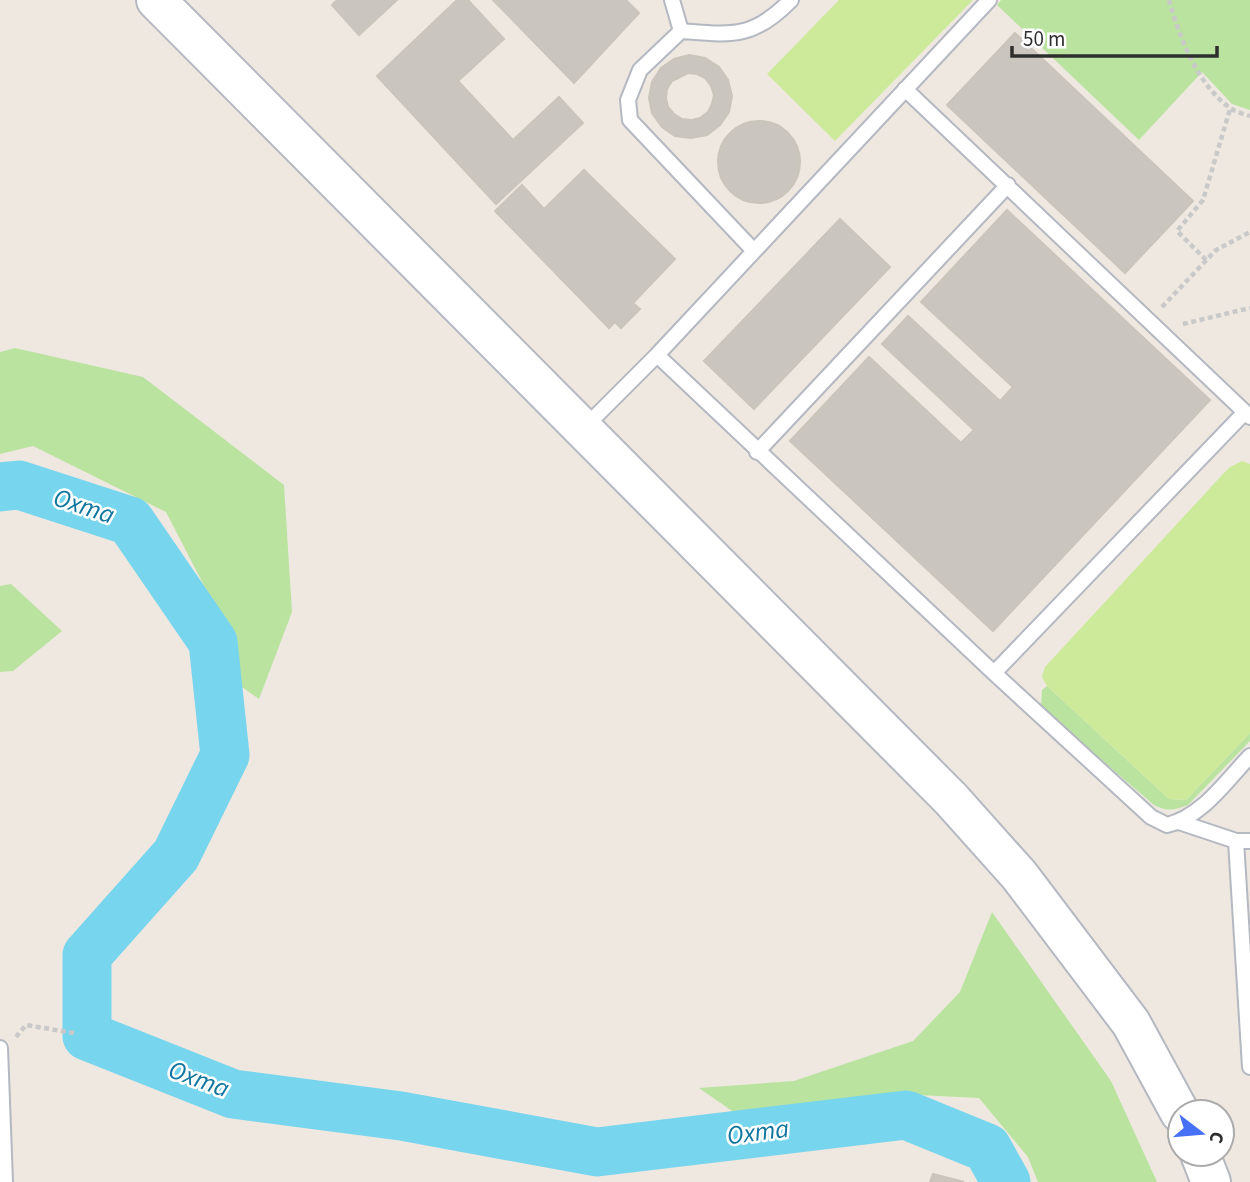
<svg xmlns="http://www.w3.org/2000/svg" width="1250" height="1182" font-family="'Source Sans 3',sans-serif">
  <rect width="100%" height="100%" fill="#eee8e1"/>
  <path fill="#bae39f" d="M1001,0H1250V110L1232,104L1202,72L1139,140L997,5Z
    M15,348L143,377L284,485L292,612L259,699L235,682L230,636L166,512L33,446L0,454V352Z
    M11,584L62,631L13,671L0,672V586Z
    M1047,686L1169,799L1186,800L1250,733V741L1188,805C1175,810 1167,812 1154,805L1041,708L1042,690Z
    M992,912L1111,1081L1157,1182H1038L1028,1157L979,1098L897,1094L852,1113H785L745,1120L699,1088L794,1081L913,1041L960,992Z"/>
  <path fill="#cdea9b" d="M839,0H973L835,141L767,74Z
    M1242,461L1250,464V733L1186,800L1169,799L1047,686L1042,677L1045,667L1222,475L1230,467Z"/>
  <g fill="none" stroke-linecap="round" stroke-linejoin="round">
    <path stroke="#77d5ed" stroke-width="49" d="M0,487L19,485L130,521L213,642L225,755L176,855L87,955V1036L233,1094L401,1116L597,1152L906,1115L987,1148L1006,1182"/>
  </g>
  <path fill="#cac6bf" stroke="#cac4ba" stroke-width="2" fill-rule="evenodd" d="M337,0H397L359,35L332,5Z
    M457,0H468L504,39L458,81L513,140L559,97L583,123L496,204L377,76Z
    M493,0H626L639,13L574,83Z
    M1015,33L1193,201L1125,273L947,105Z
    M689,55L705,58L719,67L728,80L732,96L729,112L720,125L707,135L691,138L675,136L662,127L652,113L649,98L652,82L661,68L674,59ZM688,73L697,74L705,78L711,86L714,95L712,104L708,112L700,118L692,120L682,119L674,114L668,107L666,98L667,89L672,81Z
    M718 162a41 41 0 1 1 82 0a41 41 0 1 1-82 0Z
    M584,170L675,259L633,303L640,309L621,328L615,322L609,328L495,211L522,185L544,209Z
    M1007,210L1210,400L993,631L790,441L869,357L961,443L974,430L882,344L908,316L1000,401L1013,387L921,302Z
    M840,219L890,267L754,409L704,361Z
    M933,1174L964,1182H930Z"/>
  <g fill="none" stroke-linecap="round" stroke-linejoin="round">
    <g stroke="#b4b8c0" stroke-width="18">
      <path id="lane" d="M672,0L681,31
        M905,89L1250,417
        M754,251L630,120L628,100L640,70L681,31C732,35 753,39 791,0
        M657,355L994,673L1151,817L1167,825C1202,817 1226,781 1250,756
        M583,429L657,355L989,0
        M757,452L1008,185
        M994,673L1245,412
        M1179,822L1236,841
        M1250,841H1236L1250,1067
        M0,1048L5,1182"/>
    </g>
    <g stroke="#b4b8c0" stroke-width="42">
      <path id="secondary" d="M156,0L951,799L1019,875L1131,1023L1180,1113
        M1200,1154L1211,1182"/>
    </g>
    <path stroke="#c9c9c9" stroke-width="4.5" stroke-dasharray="5 3.5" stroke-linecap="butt" d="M1169,0C1180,38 1196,83 1230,108C1235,112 1244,114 1250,116
      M1206,260L1177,231L1203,200L1230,109
      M1162,307L1216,250L1250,232
      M1183,324L1250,308
      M16,1037L26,1025L74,1033"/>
    <use href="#lane" stroke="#fff" stroke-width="14"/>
    <use href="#secondary" stroke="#fff" stroke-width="38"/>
  </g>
  <g text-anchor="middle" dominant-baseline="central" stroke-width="5" stroke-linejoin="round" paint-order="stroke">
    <g font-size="26" font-style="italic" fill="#10769f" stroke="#fff">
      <text transform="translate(84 506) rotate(18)">Охта</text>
      <text transform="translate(199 1079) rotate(20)">Охта</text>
      <text transform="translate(758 1132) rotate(-7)">Охта</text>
    </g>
  </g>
  <g transform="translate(1201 1133) rotate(106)"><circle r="33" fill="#ffffff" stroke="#ababab" stroke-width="2"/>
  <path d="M0-5L12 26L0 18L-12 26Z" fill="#4671f7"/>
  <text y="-10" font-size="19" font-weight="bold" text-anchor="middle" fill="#2e2e2e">С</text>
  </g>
  <path d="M1012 46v10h205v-10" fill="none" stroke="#2e2e2e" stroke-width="3.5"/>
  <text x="1023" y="46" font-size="21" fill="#2e2e2e" stroke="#ffffff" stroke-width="5" paint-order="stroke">50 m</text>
</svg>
